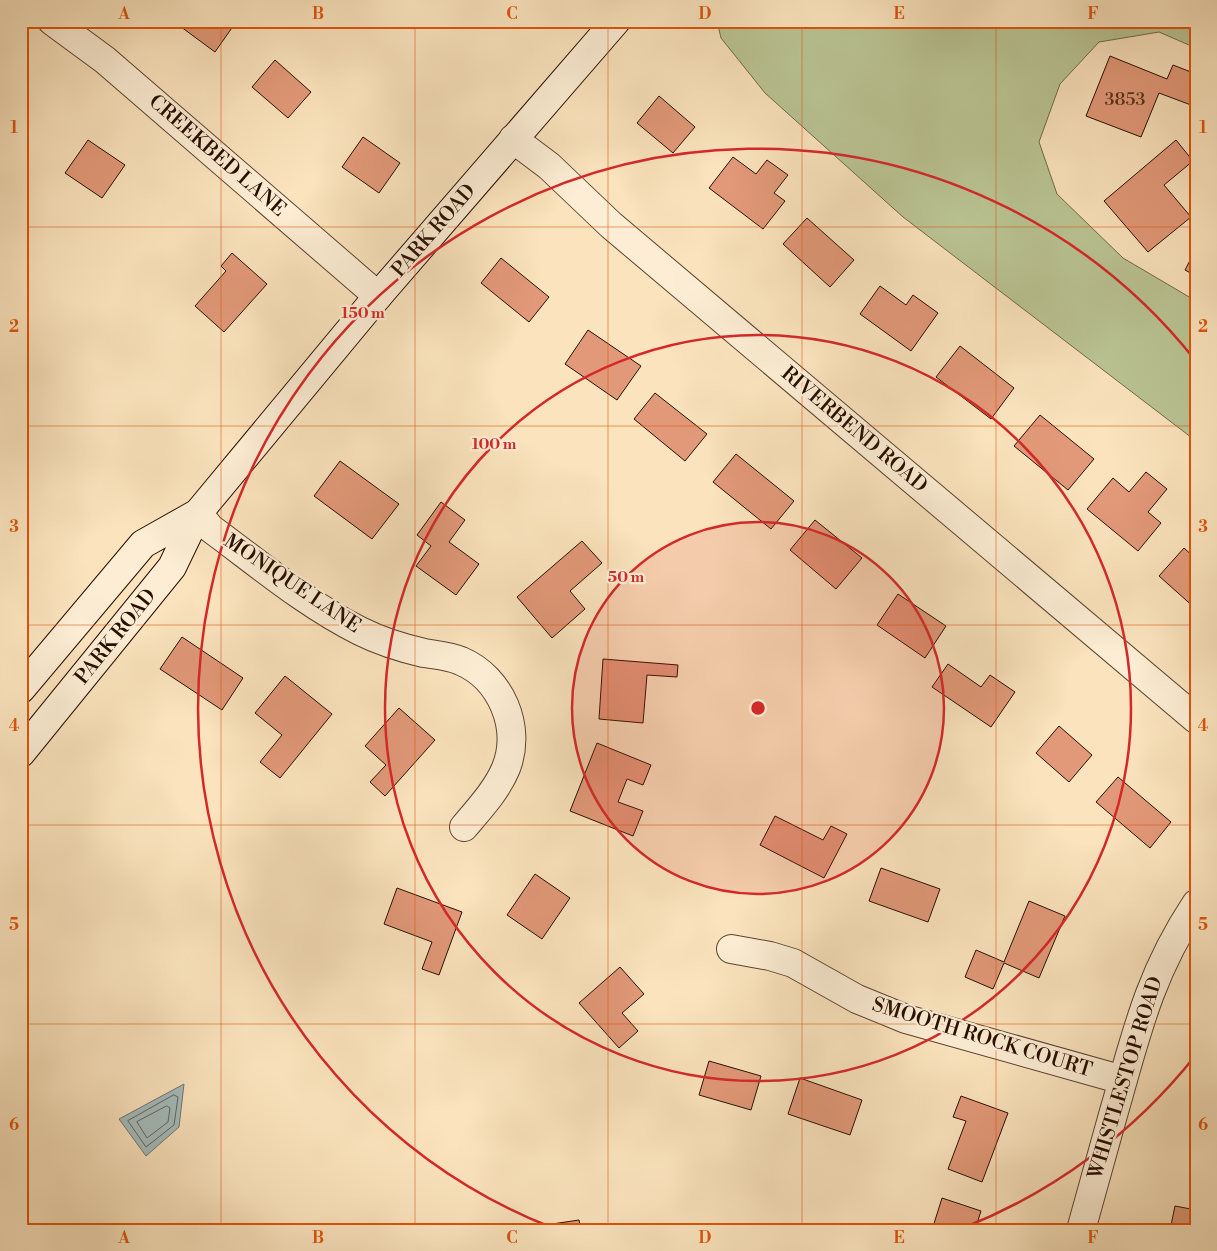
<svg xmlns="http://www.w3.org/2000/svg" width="1217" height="1251" font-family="'Libre Bodoni',serif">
  <rect width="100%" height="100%" fill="#fae3bd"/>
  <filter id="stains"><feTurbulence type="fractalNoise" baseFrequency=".004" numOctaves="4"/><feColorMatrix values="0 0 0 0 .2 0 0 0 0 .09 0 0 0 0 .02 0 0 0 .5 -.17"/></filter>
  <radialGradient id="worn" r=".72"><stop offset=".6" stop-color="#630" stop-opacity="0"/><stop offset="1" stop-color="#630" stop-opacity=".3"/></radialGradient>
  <path fill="#bac494" stroke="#71694a" d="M717,21H1196V48L1159,32L1099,42L1060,84L1039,142L1057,194L1123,258L1196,301V441L903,217L765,93L721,38Z"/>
  <path fill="#a3bbbc" stroke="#727671" d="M184,1084L179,1127L146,1156L119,1119Z"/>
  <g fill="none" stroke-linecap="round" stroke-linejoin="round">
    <path stroke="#66645e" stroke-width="1" d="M174,1095L178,1097L174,1125L146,1147L128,1121Z
      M167,1106L170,1108L168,1122L147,1138L137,1122Z"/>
  </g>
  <path fill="#e29979" stroke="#280e00" d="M173,21H235L236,22L215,52Z
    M1110,56L1167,79L1173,65L1196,74V93L1191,105L1159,93L1141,137L1086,116Z
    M275,60L311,92L288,118L252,87Z
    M659,96L695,127L673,153L637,123Z
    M363,137L400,163L379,193L342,167Z
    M88,140L125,165L102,198L65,173Z
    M1176,140L1193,161L1164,185L1191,217L1148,252L1104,201Z
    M733,157L756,174L767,160L788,175L774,193L785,201L763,229L709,188Z
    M807,218L854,260L830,287L783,244Z
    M1196,249V276L1185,270Z
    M232,253L267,284L224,332L195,306L226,271L221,266Z
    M501,258L549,297L529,322L481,283Z
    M880,286L906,305L913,295L938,313L911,351L860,314Z
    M588,330L641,366L617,400L565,364Z
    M960,346L1014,388L991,419L936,377Z
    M655,393L707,434L685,461L634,419Z
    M1040,415L1094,459L1068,490L1014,446Z
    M736,454L794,501L771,529L713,482Z
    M340,461L399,504L372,539L314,496Z
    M1146,472L1167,489L1148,512L1161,523L1138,551L1087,509L1113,478L1129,492Z
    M441,502L465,520L449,542L479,564L456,595L416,566L431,546L417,535Z
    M815,520L862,558L836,589L790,550Z
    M582,541L602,563L570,591L585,609L552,638L517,597Z
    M1184,548L1196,559V609L1159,576Z
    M898,594L946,626L925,658L877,625Z
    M182,637L243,678L222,710L160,669Z
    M603,659L678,665L677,677L647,675L643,723L599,719Z
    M948,664L981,687L990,675L1015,692L991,727L932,687Z
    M285,676L332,714L280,778L260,762L282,735L255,713Z
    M399,708L435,740L385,796L370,782L386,765L365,746Z
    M1059,726L1092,755L1069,782L1036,753Z
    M597,743L651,765L643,785L627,779L618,802L643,811L633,836L570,811Z
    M1118,777L1171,822L1150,848L1096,802Z
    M775,816L823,840L831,826L847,834L824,878L760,845Z
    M881,868L940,889L928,922L869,901Z
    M535,874L570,898L542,939L507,915Z
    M397,888L462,912L439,975L422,969L432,942L384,924Z
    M1029,901L1065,916L1039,978L1004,963L993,989L965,977L976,950L1004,962Z
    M620,967L644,994L622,1013L638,1031L619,1048L579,1003Z
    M709,1061L761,1076L751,1110L699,1095Z
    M800,1078L862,1100L850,1135L788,1114Z
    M961,1096L1008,1113L982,1182L948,1169L966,1121L953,1117Z
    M942,1198L981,1211L975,1230H932Z
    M1175,1206L1196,1210V1230H1170Z
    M579,1220L581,1230H512Z"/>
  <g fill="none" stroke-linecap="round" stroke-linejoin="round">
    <g stroke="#5c432f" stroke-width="30">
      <path id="minor" d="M52,21L105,60L378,296
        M513,139L549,166L611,225L1196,719
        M198,513L210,528C259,564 306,604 360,631C380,641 402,648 424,653C436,655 450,656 461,661C501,678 522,727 506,768C497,790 479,809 464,827
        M731,949L770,956L793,963L857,999L906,1019L1123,1080
        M1081,1230C1094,1184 1106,1139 1119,1094C1139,1022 1154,967 1196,904"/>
    </g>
    <g stroke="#280e00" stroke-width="30">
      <path id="secondary" d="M21,689L143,544L198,513
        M21,753L172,567L198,513L378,296L616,21"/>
    </g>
    <use href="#minor" stroke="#fcedd4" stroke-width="28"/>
    <use href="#secondary" stroke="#fcedd4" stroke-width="28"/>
  </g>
  <path fill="none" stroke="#de550b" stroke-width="1" stroke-opacity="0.55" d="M221,21V1230M415,21V1230M608,21V1230M802,21V1230M996,21V1230M21,227H1196M21,426H1196M21,625H1196M21,825H1196M21,1024H1196"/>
  <circle cx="758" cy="708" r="186" fill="#d62828" fill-opacity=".12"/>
  <g fill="none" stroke="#d62828" stroke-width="2.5">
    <circle cx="758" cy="708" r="186"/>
    <circle cx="758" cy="708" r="373"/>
    <path d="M1195 1056A559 559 0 0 1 963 1228M553 1228A559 559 0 1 1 1195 360"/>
  </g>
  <g text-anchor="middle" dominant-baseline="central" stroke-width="4.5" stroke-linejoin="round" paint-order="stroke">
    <g font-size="18" fill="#56311e">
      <text x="1125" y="99">3853</text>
    </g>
    <g font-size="20" fill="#280e00" stroke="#fcedd4">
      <text transform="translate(217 156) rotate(41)">CREEKBED LANE</text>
      <text transform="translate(434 231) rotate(-49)">PARK ROAD</text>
      <text transform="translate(854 430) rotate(40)">RIVERBEND ROAD</text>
      <text transform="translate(292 584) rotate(34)">MONIQUE LANE</text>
      <text transform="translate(116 637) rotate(-51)">PARK ROAD</text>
      <text transform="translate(982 1038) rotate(17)">SMOOTH ROCK COURT</text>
      <text transform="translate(1126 1078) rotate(-73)">WHISTLESTOP ROAD</text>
    </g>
  </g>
  <circle cx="758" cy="708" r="8" fill="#d62828" stroke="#fcedd4" stroke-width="2.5"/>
  <g font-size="15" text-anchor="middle" font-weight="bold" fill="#d62828" stroke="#fcedd4" stroke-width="4.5" stroke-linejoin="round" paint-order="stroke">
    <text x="363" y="318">150 m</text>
    <text x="494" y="449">100 m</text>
    <text x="626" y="582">50 m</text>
  </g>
  <rect width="1217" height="1251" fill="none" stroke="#fae3bd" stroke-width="55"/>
  <rect x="28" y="28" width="1162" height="1196" fill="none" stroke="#de550b" stroke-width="2"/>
  <g font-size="16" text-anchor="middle" font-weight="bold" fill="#de550b">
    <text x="124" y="19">A</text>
    <text x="318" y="19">B</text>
    <text x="512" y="19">C</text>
    <text x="705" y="19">D</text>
    <text x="899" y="19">E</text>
    <text x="1093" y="19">F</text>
    <text x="14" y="133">1</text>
    <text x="1203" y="133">1</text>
    <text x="14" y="332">2</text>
    <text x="1203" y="332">2</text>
    <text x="14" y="532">3</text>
    <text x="1203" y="532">3</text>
    <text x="14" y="731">4</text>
    <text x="1203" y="731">4</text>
    <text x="14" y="930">5</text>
    <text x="1203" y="930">5</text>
    <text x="14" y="1130">6</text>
    <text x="1203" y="1130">6</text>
    <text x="124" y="1243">A</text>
    <text x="318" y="1243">B</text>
    <text x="512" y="1243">C</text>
    <text x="705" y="1243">D</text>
    <text x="899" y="1243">E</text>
    <text x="1093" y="1243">F</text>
  </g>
  <rect width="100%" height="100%" filter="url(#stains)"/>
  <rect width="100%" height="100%" fill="url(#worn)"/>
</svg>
